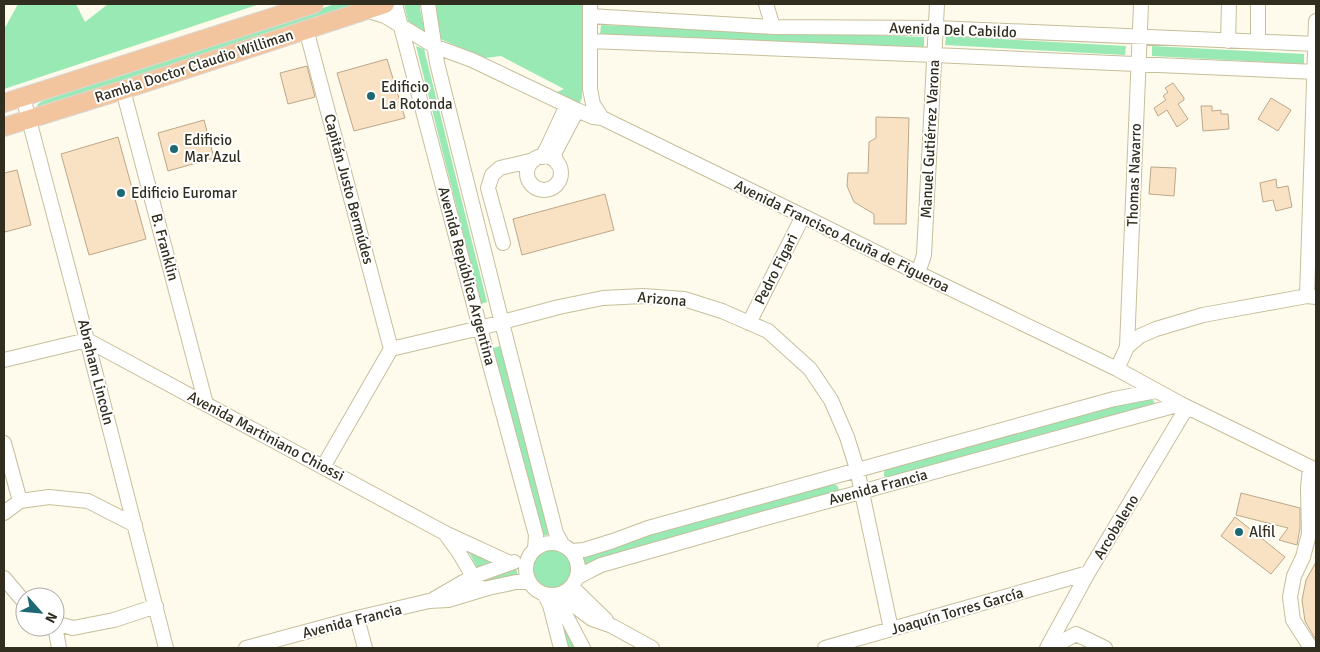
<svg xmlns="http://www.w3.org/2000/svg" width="1320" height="652" font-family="Signika,sans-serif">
  <rect width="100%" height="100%" fill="#fefbec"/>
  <path fill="#98e9b3" d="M18,4H76L85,22L108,4H260L4,89V27L6,26Z
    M335,4H363L40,107L37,106L38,104L46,99Z
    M404,4H421L420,9L425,32L423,34L409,25Z
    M439,4H585L582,98L579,104L557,92L564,89L501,56L485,58L438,38L434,5Z
    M601,25L924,37V47L600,35Z
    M946,36L1126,46L1125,55L945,45Z
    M416,46L424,49L487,302L481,304Z
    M1152,46L1304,54V64L1152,56Z
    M500,346L550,534L542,536L493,348Z
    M1150,399L1154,401V404L888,479L884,476V473L885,470L1115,405Z
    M833,484C837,485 838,486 839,490L836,494L585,566L582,557L611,549L642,537Z
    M462,544L499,563L478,570L470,554Z
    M533 569a20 20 0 1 1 40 0a20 20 0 1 1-40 0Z
    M516,568L518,576L489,582L480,579Z
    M557,603L577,648H566Z"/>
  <path fill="#f9e2c4" stroke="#bda788" d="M387,59L405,118L354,131L337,73Z
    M307,66L315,97L288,104L280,73Z
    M1173,83L1184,98V100L1178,104L1188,119L1177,127L1167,110L1158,116L1154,108L1166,100L1163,96L1168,92L1165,88Z
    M1271,98L1291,110L1278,131L1258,119Z
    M1201,106H1212V111L1221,110V114H1228L1229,129L1203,131Z
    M876,117L909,118L906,224H874V214L854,202L847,186L848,173H868L869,142L876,138Z
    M204,120L214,158L168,171L158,133Z
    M118,137L146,239L89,255L61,154Z
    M1151,167L1176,168L1174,196L1149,194Z
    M17,170L31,225L5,232L4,226V173Z
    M1276,179L1277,188L1288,186L1292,207L1276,211L1273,200L1263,202L1260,183Z
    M605,194L614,230L522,255L513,219Z
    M1241,493L1300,508V528L1297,545L1279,540L1288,528L1236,515Z
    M1235,517L1285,557L1271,574L1221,536Z
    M1316,562V640L1305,621L1302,600L1306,580Z"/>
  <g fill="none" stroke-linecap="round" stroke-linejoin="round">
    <g stroke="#c6bf9b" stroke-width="16">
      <path id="minor" d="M395,4L480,328L536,535L535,549
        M428,4L437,63L502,323L556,533L562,544
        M590,4V89L593,104L602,118
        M766,4L773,27
        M366,10L385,16L434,46L472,60L577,110L593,117L602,118L803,216L918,273L1117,369L1181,404L1316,470
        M590,16L773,27L936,28L1316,44
        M306,29L391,349
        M590,41L934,55L1316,72
        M1228,41L1229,4
        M1258,42V4
        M123,90L206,404
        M23,97L87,340L166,648
        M527 173a17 17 0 1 1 34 0a17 17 0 1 1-34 0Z
        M542,157L547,148L567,105
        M557,163L554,154L577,110
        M503,243L488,188L492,175L500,168L534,160
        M918,273L924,255L937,4
        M1307,296L1316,21
        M749,323L803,216
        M87,340L445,533L510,563
        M1127,347L1141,4
        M4,360L87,340
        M1117,369L1127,347L1140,336L1156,329L1203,315L1307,296L1316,297
        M4,443L20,501
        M323,467L391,349L480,328L559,307L603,298L643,296L684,299L722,311L768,331L810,369L831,400L847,437L857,469L891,629
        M1310,467L1308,488L1309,534L1303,557L1294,576L1290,597L1293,620L1311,648
        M4,513L20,501L49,497L88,501L135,525
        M447,536L458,551L477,583
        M526 569a26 26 0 1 1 52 0a26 26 0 1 1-52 0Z
        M572,551L584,550L613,541L648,528L1114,399L1156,391
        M578,577L589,571L601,565L755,521L1181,404
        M4,578L20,597L25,602
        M572,587L606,620
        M545,595L550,605L561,648
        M558,595L564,612L583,648
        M560,595L592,619L612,626L652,648
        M434,599L472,577L514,562
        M357,618L365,648
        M55,623L73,628L114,620L156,606
        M55,626L59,648
        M1049,645H1056L1076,634L1105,648
        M246,648L357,618L429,601L448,600L488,588L516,582H529
        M825,648L1088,573
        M1047,648L1088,573L1187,407"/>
    </g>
    <g stroke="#dad9d7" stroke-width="20">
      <path id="major" d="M4,103L314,4
        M4,127L123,90L385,4"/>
    </g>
    <use href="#minor" stroke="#fff" stroke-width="14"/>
    <use href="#major" stroke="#f3c59e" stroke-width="18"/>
  </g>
  <g fill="#1e6874" stroke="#fff" stroke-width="2">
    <circle cx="371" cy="96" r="5"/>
    <circle cx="174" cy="149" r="5"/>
    <circle cx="121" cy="193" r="5"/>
    <circle cx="1239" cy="532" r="5"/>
  </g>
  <g text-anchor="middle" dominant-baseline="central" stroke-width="4" stroke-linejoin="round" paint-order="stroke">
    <g font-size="15" fill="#312e1f" stroke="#fff">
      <text transform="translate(953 30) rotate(2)">Avenida Del Cabildo</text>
      <text transform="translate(194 66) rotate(-18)">Rambla Doctor Claudio Williman</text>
      <text transform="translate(930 139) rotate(-87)">Manuel Gutiérrez Varona</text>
      <text transform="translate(1134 175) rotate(-88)">Thomas Navarro</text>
      <text transform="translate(349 189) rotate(75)">Capitán Justo Bermúdes</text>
      <text transform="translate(842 236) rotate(26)">Avenida Francisco Acuña de Figueroa</text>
      <text transform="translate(165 247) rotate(75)">B. Franklin</text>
      <text transform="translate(776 269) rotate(-63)">Pedro Figari</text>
      <text transform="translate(467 276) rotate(75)">Avenida República Argentina</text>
      <text transform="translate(662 299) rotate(5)">Arizona</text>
      <text transform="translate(96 372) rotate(76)">Abraham Lincoln</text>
      <text transform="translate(266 436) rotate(28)">Avenida Martiniano Chiossi</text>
      <text transform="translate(878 487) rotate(-15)">Avenida Francia</text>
      <text transform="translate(1116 527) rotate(-59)">Arcobaleno</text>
      <text transform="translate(957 611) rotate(-16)">Joaquín Torres García</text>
      <text transform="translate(352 621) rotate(-14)">Avenida Francia</text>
    </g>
    <g font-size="15" fill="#312e1f" stroke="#fff" text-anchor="start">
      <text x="381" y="87">Edificio<tspan x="381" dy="17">La Rotonda</tspan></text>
      <text x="184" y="140">Edificio<tspan x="184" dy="17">Mar Azul</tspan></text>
      <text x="131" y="193">Edificio Euromar</text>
      <text x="1249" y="532">Alfil</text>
    </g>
  </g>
  <rect width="1320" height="652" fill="none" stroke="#312e1f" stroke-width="10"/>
  <g transform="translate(40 612) rotate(117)"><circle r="24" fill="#ffffff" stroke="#adaba5"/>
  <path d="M0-4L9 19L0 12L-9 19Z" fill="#1e6874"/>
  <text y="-8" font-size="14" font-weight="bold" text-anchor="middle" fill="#312e1f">N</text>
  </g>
</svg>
